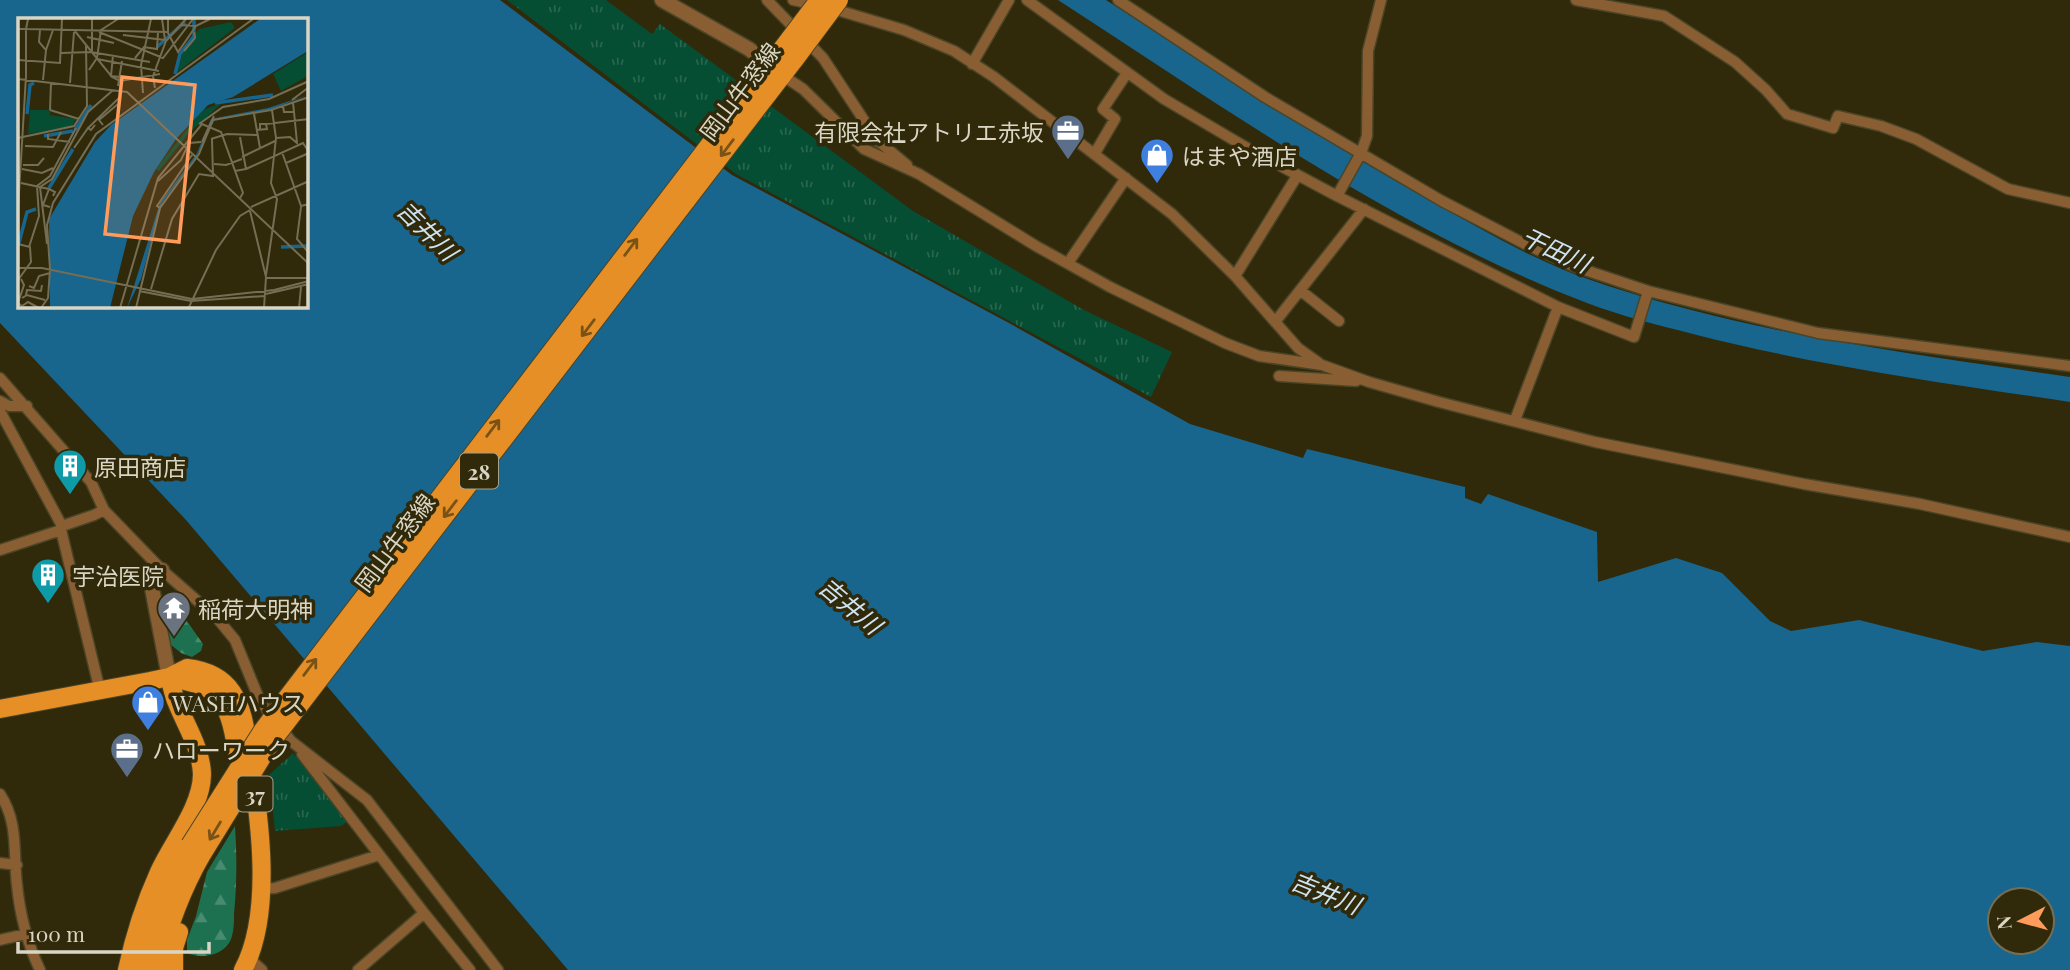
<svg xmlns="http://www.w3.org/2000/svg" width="2070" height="970" font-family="'Playfair Display','Noto Sans JP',serif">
  <defs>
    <pattern id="forest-firs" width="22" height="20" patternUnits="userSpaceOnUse" patternTransform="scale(1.75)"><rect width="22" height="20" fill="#1e7150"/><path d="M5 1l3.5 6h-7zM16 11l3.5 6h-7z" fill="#498b70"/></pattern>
    <pattern id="park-tufts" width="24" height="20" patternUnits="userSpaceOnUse" patternTransform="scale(1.75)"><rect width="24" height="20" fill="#054d33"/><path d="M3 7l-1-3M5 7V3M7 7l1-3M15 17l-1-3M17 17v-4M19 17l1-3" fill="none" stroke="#29664f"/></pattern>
  </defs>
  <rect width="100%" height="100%" fill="#30290a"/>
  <path fill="url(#forest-firs)" d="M167,602L175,604L203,644L201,651L192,657L181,653L170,644L164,605Z
    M235,826C237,855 237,884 234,914C234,921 234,929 232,936C227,955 203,960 187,953V940L196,916L207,872Z"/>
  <path fill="url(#park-tufts)" d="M507,0H606L652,34L660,24L913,211L1084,310L1172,352L1151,397L736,174Z
    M293,753L332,798L348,821L341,826L275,831L269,775Z"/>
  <path fill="#18658d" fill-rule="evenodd" d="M0,0H500L732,175L1009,323L1190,424L1303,458L1307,449L1465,487V498L1481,504L1488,494L1597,532L1598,582L1676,558L1722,573L1770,621L1791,631L1859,620L1983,651L2037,642L2070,646V970H568L186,520L0,323ZM19,19H306V306H19ZM2000,900H2042V942H2000Z
    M1058,0H1106C1216,70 1324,142 1438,205C1485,231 1534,260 1585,278C1742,333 1906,353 2070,377V402C1944,383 1817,366 1693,334C1658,325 1621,316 1587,303C1396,230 1228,110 1058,0Z"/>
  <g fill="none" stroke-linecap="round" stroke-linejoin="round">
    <g stroke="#4b4528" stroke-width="13">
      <path id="minor" d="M767,0L823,58L877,140L907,165
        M793,0L827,7L904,30L954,51L994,77L1172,214L1235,276L1298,348L1319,363
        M1027,0L1164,99L1249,149L1337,196L1558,307L1634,337L1648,291L1818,333L2070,366
        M1118,0L1265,97L1442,201L1525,244L1573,266L1648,291
        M1576,0L1664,16L1735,62L1766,90L1787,114L1833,128L1838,116L1881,126L1916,139L2008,189L2070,203
        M972,64L1009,0
        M782,75L803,89L864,149L919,174L1036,246L1110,287L1225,343L1259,356L1322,365L1369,382L1439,402L1595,442L1804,484L1920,504L2070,537
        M1095,153L1115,119L1103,109L1127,73
        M1337,196L1361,153L1367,136L1368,51L1381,0
        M1068,263L1126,178
        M1235,276L1297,176
        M1300,290L1339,321
        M1275,322L1364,209
        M1279,376L1356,381
        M0,378L91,482L104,510L162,570L217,618L235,640L260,701L291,741L367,800L498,970
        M0,401L9,406H27
        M0,411L62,526
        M1515,420L1558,307
        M61,530L100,691
        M0,550L61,530L62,526L94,515L104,510
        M302,754L424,913L358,970
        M0,794C19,823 13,853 17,885C20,915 27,943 40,970
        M0,863L17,865
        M261,889L275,888L379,855
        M424,913L470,970
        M0,940L26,934
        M250,959L262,970"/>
    </g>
    <g stroke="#4b4528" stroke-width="17">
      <path id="tertiary" d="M662,0L749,49L776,70
        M162,570L153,582L152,588L169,677"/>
    </g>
    <g stroke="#4b4528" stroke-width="20">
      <path id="primary" d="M756,84L782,49
        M768,94L795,59
        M169,677C183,681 200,683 212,691C233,705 235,745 240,768
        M0,709L150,681L169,677L187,668C205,670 221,676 232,692C245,711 246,737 250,759C260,819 273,914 243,970
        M127,970C134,937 145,903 159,872C172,843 202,807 202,774C201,748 186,726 177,703C173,695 172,685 169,677
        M143,970C154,926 168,885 190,845
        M157,970C167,930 181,891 201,856
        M174,970V948L179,932"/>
    </g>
    <use href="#minor" stroke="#895e33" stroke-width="10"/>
    <use href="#tertiary" stroke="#895e33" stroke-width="14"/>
    <use href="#primary" stroke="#e78f27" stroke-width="18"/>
    <g stroke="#4b4528" stroke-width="20" stroke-linecap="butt">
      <path id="primary-bridge" d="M782,49L819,0
        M795,59L839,0
        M190,845L263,730L286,699L756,84
        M201,856L272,741L768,94"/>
    </g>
    <use href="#primary-bridge" stroke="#e78f27" stroke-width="18"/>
  </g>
  <defs><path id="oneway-shaft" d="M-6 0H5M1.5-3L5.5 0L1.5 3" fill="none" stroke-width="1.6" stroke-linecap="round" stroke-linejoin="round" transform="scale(1.75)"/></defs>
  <g stroke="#795216">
    <use href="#oneway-shaft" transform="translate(727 148) rotate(127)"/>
    <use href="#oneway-shaft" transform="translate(631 247) rotate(-53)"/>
    <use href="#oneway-shaft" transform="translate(588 328) rotate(127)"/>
    <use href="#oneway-shaft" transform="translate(493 428) rotate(-53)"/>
    <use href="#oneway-shaft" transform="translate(450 509) rotate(127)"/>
    <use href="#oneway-shaft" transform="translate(310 667) rotate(-53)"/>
    <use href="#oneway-shaft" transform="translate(215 831) rotate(121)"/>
  </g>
  <defs>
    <g id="office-pin" transform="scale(1.75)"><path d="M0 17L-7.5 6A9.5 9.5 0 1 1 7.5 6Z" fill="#5c6f8a" stroke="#30290a"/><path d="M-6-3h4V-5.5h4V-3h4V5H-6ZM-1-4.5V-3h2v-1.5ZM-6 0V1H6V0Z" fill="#fff"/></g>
    <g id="shop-pin" transform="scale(1.75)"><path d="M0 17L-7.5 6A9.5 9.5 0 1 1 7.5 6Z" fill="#3f7fe0" stroke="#30290a"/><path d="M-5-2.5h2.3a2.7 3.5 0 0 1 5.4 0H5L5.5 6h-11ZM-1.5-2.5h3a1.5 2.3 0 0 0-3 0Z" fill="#fff"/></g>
    <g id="building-pin" transform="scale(1.75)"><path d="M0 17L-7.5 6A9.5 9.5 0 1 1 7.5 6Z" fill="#0f9aa8" stroke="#30290a"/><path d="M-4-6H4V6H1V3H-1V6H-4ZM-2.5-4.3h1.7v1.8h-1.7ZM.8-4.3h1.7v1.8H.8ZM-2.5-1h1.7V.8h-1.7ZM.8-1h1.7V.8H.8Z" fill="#fff"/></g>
    <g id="temple-pin" transform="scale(1.75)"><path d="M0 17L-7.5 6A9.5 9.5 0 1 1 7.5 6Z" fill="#6b7280" stroke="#30290a"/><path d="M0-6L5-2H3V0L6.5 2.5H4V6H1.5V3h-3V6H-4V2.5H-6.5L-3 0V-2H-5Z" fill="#fff"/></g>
  </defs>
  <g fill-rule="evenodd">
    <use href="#office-pin" x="1068" y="131"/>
    <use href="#shop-pin" x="1157" y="155"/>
    <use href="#building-pin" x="70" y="466"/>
    <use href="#building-pin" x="48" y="575"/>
    <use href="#temple-pin" x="174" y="608"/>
    <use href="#shop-pin" x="148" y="702"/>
    <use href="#office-pin" x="127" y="749"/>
  </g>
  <g text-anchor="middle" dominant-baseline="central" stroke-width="7" stroke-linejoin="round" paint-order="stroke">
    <g fill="#30290a" stroke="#a7a28d" stroke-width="2">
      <rect x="460" y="453.5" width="38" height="35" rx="5"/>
      <rect x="237.5" y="776.5" width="35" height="35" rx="5"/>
    </g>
    <g font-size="21" font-weight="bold" fill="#dad6c5">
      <text x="479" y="471">28</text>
      <text x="255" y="794">37</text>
    </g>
    <g font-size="23" fill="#dad6c5" stroke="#30290a">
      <text transform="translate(739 91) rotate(-53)">岡山牛窓線</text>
      <text transform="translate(394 542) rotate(-53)">岡山牛窓線</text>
    </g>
    <g font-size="23" fill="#dad6c5" stroke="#30290a" text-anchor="start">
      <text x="1044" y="131" text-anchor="end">有限会社アトリエ赤坂</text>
      <text x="1182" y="155">はまや酒店</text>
      <text x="94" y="466">原田商店</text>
      <text x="72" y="575">宇治医院</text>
      <text x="198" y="608">稲荷大明神</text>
      <text x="172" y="702">WASHハウス</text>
      <text x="152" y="749">ハローワーク</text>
    </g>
    <g font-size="24" font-style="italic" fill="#cfe4f3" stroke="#30290a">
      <text transform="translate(428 230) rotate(45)">吉井川</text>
      <text transform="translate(1556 249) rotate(25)">干田川</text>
      <text transform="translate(851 605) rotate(40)">吉井川</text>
      <text transform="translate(1326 892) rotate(22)">吉井川</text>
    </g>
  </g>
  <g transform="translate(18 18)">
    <rect width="290" height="290" fill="#30290a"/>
    <path d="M213,4L217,10L158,55L166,30L181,11ZM204,85L170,116L141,153L138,151L184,92ZM12,92H32V97L58,101L54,108L10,116Z" fill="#054d33"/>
    <path d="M290,34V58L263,73L255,56Z" fill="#054d33"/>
    <path d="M242,1H290V33L215,79L190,87L158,121L136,154L115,198L92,290H32L31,201L77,124L93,107ZM290,77L251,92L197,101L178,139L144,185L123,261L109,290L142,185L179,135L193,101L250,90Z" fill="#18658d"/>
    <path fill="none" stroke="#18658d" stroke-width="3.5" d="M139,29L167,4M157,56L162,36L176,18V1M197,85L255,77M9,96L12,67L16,65M57,112L73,87M26,118L55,113M31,170L55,131M1,225L9,194L18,191M263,229L291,228"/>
    <path fill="none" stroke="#746e55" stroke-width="2" d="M10,1L8,11L150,14M144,1L147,22M150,1V15L160,34L178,8M163,7L178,8L192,1M0,11H8V58L0,192M22,12L21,24L28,32L25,62M56,12L94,59L102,63L142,56M81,14L145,40L175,1M105,17L147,22M69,19L96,25M28,32L35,12M74,33V1M166,33L177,20L176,14M43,35L73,34L132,44M95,37L93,58L102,59M117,40L126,29L139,31L140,14M79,41L141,53M0,42L42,45L44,1M71,52L79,40L83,12L100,1M0,61L109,74L291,246M52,65L56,14M100,68L104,43M137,70L135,58L148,23L168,1M125,75L123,47L133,1M274,82L291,69M265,88L266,94H276L275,85M32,92L61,101M32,92L33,65M236,96L242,130M181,106L205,89L251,81L291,63M248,106L291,101M77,107L73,112L70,110L103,78M85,107L81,102L100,86M238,112L249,111L248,106H242V112M30,116V121L52,124M0,120L56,108L69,88L68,28M258,120L272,119L279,125L276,94M193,121L209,116L239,117M184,124L196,98M7,128L35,129L43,114M56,130L70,110M264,134L283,188L291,186M224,139L257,123M268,145L291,135M196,146L208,147L224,141M5,147H20L26,140M4,151L24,155L35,150M228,151L285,125L291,134M217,153L228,151L222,119M140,163L163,142L171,125L183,124M3,165L31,171L37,174L35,178M31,171L25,187L32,189M233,189L291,163M283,189L279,221L291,235M142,190L181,136L195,102L253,92L291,79M232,193L248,259L246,290M0,226L12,229L13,244L0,262M29,226L22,169L34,161L70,94L94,73M11,229L21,198L19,168L32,158L58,110M0,250H24L174,281L256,272L291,263M32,251L29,207L35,185L78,116L235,1M248,257L259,181L253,165L258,120L254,92M248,260H291M11,268L16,270L21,258L32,255M133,271L154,201L181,156L195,158L194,121M121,273L173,283L247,278M248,276L291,266M8,277L9,272L23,273L24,267M4,280L9,277L27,282M0,285L6,267L3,261M0,285L4,288L10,284L21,290M171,289L198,232L222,198L232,192M23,290L30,280L32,251M102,290L140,160L184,106L203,114L225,175L222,180M118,290L142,190L139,188L174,137M281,290L283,269"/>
    <path fill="#ff9b5b" fill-opacity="0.15" stroke="#ff9b5b" stroke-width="3.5" d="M104,59L177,67L161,224L87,216Z"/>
    <rect width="290" height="290" fill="none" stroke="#dad6c5" stroke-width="3.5"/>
  </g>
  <g transform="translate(2021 921) rotate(264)"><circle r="33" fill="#30290a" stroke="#746e55" stroke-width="2"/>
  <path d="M0-5L12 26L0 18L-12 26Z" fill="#ff9b5b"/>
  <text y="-10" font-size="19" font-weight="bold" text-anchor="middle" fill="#dad6c5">N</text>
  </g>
  <path d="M18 942v10h191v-10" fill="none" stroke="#dad6c5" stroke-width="3.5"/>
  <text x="28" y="942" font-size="21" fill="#dad6c5" stroke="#30290a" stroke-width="5" paint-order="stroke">100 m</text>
</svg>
